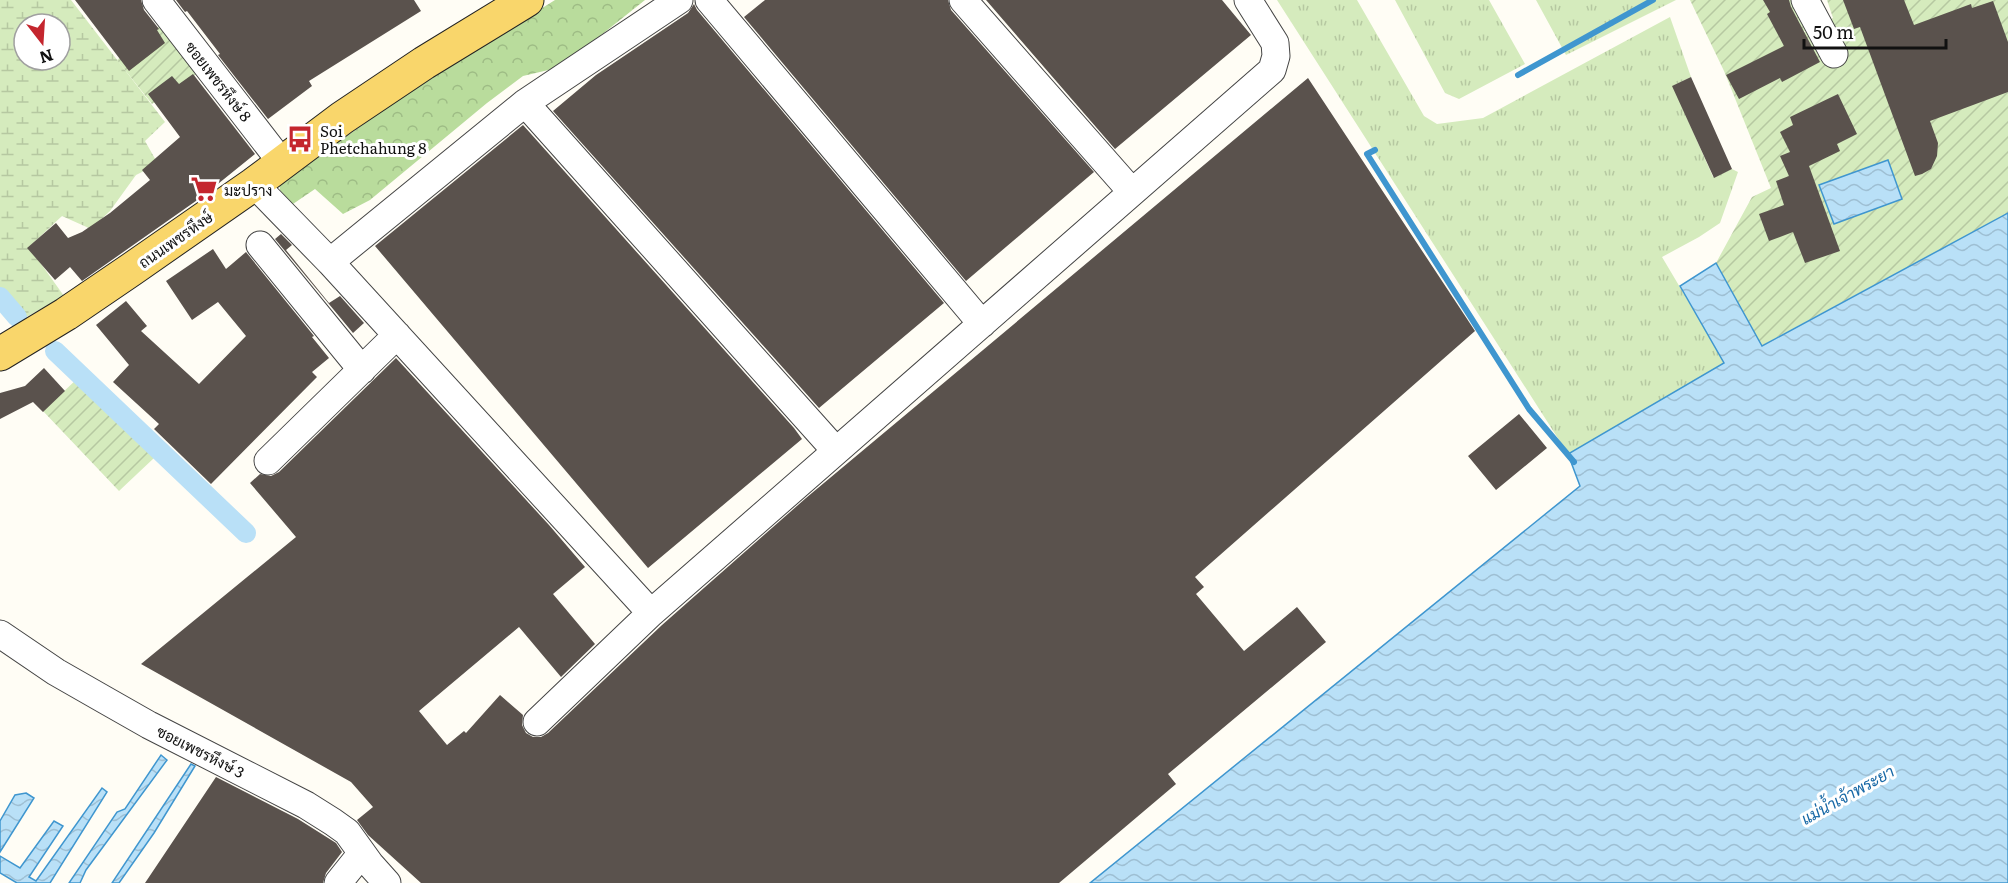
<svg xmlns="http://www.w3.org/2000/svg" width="2008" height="883" font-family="Literata,Sarabun,serif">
  <defs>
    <pattern id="grass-tufts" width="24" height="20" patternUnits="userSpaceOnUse" patternTransform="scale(1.5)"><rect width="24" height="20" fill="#d5ebbd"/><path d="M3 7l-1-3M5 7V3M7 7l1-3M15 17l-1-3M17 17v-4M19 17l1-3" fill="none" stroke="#b6c8a1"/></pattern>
    <pattern id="forest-crowns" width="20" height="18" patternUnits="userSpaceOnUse" patternTransform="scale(1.5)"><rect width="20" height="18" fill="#b9dc9c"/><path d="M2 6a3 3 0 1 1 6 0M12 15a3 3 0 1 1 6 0" fill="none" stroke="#9ebc85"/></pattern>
    <pattern id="wetland-marsh" width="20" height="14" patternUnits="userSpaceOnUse" patternTransform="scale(1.5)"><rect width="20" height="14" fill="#d5ebbd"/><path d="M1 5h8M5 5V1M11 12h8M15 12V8" fill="none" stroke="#b6c8a1"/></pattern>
    <pattern id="garden-furrows" width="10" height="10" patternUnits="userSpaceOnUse" patternTransform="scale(1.5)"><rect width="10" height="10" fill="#d5ebbd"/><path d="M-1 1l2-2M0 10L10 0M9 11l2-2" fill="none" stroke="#b6c8a1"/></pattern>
    <pattern id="water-waves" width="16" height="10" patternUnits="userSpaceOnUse" patternTransform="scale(1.5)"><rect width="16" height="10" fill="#b9e0f7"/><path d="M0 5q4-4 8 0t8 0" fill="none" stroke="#9ebfd3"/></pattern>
  </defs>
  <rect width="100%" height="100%" fill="#fffdf5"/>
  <path fill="url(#grass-tufts)" d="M1277,0H1357L1424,116L1437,124L1483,118L1670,17L1691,77L1673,86L1713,177L1732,169L1738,172L1720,223L1699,237L1662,257L1725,363L1568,454Z
    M1395,0H1489L1525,64L1459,99L1445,93Z
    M1536,0H1676L1566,55Z"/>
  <path fill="url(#forest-crowns)" d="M555,0H645L561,67L523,76L487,103L370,200L343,214L315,189L290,206L281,195L279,184L399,99Z"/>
  <path fill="url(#wetland-marsh)" fill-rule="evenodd" d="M0,0H71L165,122L145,141L158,164L136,175L110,211L91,229L62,216L29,247L64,296L12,325L0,310ZM24,24H60V60H24Z"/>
  <path fill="url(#garden-furrows)" d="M1690,0H1798L1812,27L1786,41L1833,18L1827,0H2008V213L1761,346L1716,263L1752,197L1771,188L1724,71Z
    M166,21L204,69L152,104L117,60Z
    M78,378L154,458L119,491L43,411Z"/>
  <path fill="url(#water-waves)" stroke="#3f96cf" stroke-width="1.5" d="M1888,160L1902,199L1834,224L1819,185Z
    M2008,213V883H1090L1580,486L1568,454L1724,363L1680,286L1716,263L1762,346Z
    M161,755L167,760L86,870L80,883H69L117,812L125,809Z
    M191,764L195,766L154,833L119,883H112Z
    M102,788L107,792L50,883H17L0,873V856L20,868L54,821L63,826L29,877L36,881Z
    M26,793L34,798L0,852V821L15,795Z"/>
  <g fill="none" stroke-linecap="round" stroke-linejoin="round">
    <path stroke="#3f96cf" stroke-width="6" d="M1518,75L1653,0
      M1375,150L1367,154L1529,409L1574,462"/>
    <path stroke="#b9e0f7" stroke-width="20" d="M0,297L17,317
      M55,351L246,533"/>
  </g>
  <path fill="#5a524d" d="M75,0H141L144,10L159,29L157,30L165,43L129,71Z
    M176,0H414L421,11L309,81L312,86L268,119L218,55L220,54L187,11L185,12Z
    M765,0H948L951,10L1094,172L966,281L744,17Z
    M986,0H1222L1251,35L1115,149Z
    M1763,0H1789L1791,7L1820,62L1782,82L1780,78L1739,99L1726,75L1784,46L1767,14L1770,12Z
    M1843,0H1904L1914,25L1971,4L1972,8L1993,1L2008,42V92L1930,121L1938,143L1937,156L1931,169L1922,174L1915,176L1860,27L1854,29Z
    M694,4L697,10L944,303L819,408L553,111L596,75L688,13Z
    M193,74L255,154L203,196L82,281L70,267L55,280L27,248L56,223L68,238L82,232L110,213L150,180L142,170L180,137L148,94L172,76L179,84Z
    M1691,77L1732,169L1714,178L1672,86Z
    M1308,78L1475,331L1195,577L1204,587L1196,594L1244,651L1297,607L1326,642L1168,774L1176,784L1059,883H421L368,835L357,820L373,807L351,782L141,664L296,537L250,483L260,474L271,476L279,472L396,358L549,525L585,567L553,594L595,644L561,677L519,627L419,711L447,745L464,731L466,733L500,695L523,715L522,725L526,733L533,737H541L548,733L662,625L806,498Z
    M1838,94L1857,134L1837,144L1840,151L1809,166L1840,251L1805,263L1793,232L1769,241L1759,214L1784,205L1776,181L1789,176L1780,156L1790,152L1780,132L1793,125L1790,117Z
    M523,125L794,428L802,439L648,568L375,246Z
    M281,234L292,245L286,250L329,303L340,296L364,323L353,333L275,239Z
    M213,249L226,269L246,252L314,336L312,337L329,358L312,372L317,377L211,484L154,429L159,424L113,382L129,365L96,325L126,301L147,326L141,331L199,384L246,336L218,302L192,320L166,281Z
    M44,368L65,391L43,412L33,402L0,419V393L25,386Z
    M1519,414L1547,448L1496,490L1468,456Z
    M216,777L298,819L336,843L342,852L326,873L323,883H145Z"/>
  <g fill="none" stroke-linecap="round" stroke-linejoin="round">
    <g stroke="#444" stroke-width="29">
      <path id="minor" d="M156,0L282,163
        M679,0L525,103L330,262L651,613L1272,70L1276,56L1275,43L1248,0
        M709,0L982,324
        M963,0L1132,192
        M1805,0L1834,54
        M525,103L836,451
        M254,184L330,262
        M260,245L362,370
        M268,461L397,335
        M0,634L56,672L105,700L149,725L306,805L333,822L347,832L370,864L387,883
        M537,722L651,613
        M338,883L362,853"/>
    </g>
    <g stroke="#222" stroke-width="35">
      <path id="major" d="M0,354L66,314L132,269L254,184L342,118L424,63L527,0"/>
    </g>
    <use href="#minor" stroke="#fff" stroke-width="27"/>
    <use href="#major" stroke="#f9d66b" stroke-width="33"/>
  </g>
  <defs>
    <g id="bus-bare" transform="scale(2.07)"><path d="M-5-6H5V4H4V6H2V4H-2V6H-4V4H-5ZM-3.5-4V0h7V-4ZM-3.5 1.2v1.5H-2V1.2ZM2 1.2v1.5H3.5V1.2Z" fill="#c4262e" stroke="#fff" stroke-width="2.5" paint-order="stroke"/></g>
    <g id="supermarket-bare" transform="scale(2.07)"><path d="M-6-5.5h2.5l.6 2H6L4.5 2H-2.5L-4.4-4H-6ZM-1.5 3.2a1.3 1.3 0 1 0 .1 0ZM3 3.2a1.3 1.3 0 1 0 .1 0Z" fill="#c4262e" stroke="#fff" stroke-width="2.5" paint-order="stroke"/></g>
  </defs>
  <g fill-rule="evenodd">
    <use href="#bus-bare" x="300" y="139"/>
    <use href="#supermarket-bare" x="204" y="189"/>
  </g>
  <g text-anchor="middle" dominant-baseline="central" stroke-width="6" stroke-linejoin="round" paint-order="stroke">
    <g font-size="15" fill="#111" stroke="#fff">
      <text transform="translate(219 81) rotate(52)">ซอยเพชรหึงษ์ 8</text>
      <text transform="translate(175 239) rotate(-35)">ถนนเพชรหึงษ์</text>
      <text transform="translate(201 751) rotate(27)">ซอยเพชรหึงษ์ 3</text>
    </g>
    <g font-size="15" fill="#111" stroke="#fff" text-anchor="start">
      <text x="320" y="130">Soi<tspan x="320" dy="17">Phetchahung 8</tspan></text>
      <text x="224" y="189">มะปราง</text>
    </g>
    <g font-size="16" font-style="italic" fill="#1768a6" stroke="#fff">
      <text transform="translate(1847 794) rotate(-29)">แม่น้ำเจ้าพระยา</text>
    </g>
  </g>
  <g transform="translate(42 42) rotate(163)"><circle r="28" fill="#ffffff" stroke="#a0a0a0" stroke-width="1.5"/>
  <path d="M0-4.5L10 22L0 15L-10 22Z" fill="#c4262e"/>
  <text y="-9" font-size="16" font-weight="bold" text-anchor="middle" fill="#111111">N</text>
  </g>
  <path d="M1804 39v9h142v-9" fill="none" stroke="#111111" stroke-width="3"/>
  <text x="1813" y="39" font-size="18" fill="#111111" stroke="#ffffff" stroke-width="4.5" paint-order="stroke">50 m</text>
</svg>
